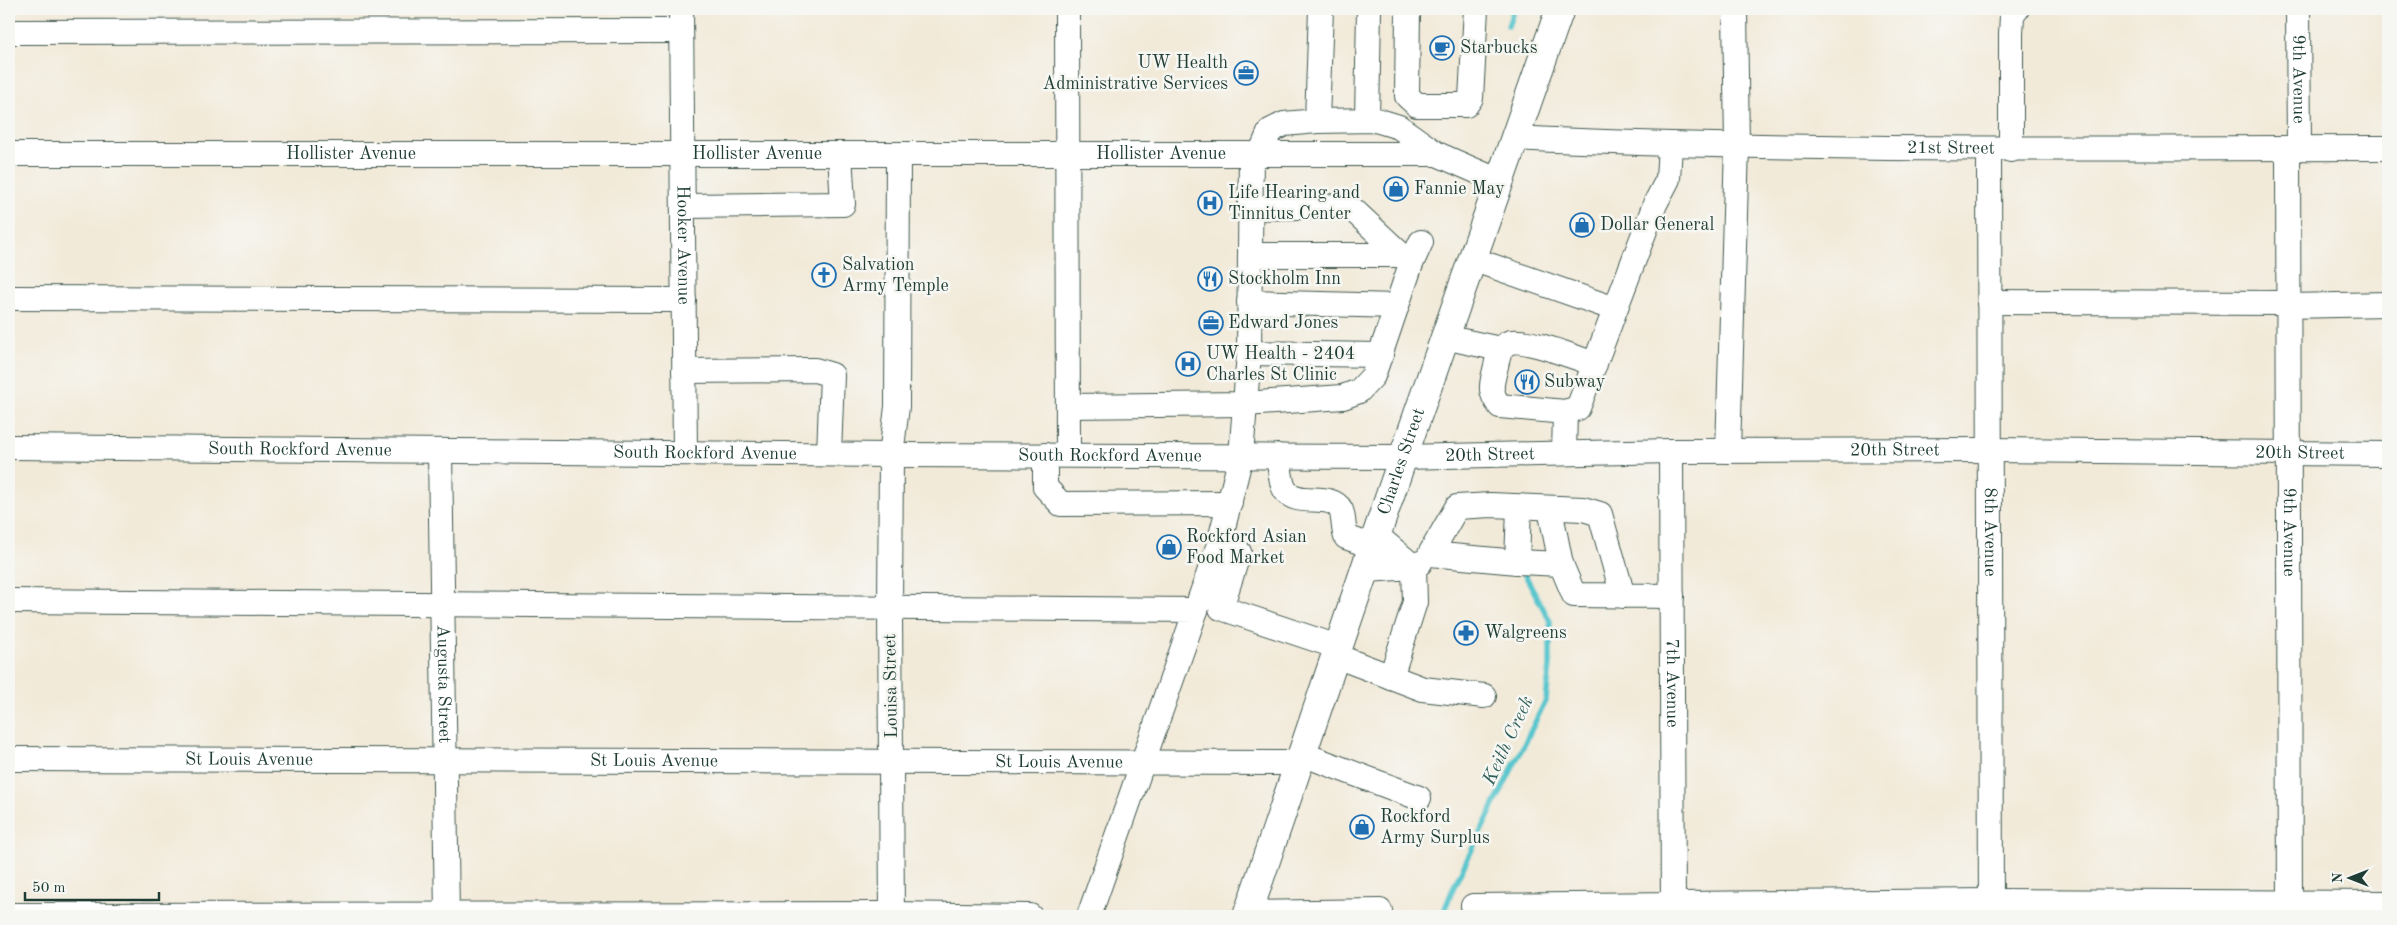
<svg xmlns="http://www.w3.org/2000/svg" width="2397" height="925" font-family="'Old Standard TT',serif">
  <rect width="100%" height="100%" fill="#f6f6f2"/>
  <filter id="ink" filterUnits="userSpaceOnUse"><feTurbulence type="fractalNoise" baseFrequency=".02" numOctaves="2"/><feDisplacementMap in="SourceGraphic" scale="10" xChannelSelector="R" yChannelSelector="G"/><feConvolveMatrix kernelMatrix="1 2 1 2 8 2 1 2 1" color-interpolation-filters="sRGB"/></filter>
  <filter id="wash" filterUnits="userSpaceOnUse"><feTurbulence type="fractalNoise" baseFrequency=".0096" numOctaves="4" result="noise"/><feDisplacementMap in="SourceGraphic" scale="20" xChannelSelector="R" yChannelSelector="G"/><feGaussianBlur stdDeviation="1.12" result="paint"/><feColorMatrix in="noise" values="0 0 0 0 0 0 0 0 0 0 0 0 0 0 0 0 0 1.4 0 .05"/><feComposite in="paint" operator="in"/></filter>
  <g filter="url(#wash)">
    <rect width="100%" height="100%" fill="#f2ead9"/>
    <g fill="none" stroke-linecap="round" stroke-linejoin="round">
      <path stroke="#59c6ce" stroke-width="5.5" d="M1508,26L1514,9
        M1442,916L1454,886L1546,700L1550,666V621L1524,573"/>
    </g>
  </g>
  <g filter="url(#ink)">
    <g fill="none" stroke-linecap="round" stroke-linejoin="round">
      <g stroke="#3f574d" stroke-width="26">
        <g id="minor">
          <path id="s1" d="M681,9L685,452"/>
          <path d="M1067,9L1068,455"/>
          <path d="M1408,9L1407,96L1417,105H1466L1471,98L1476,9"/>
          <path id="s2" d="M2298,9L2299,148"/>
          <path d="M9,32L681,31"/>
          <path d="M1367,120L1369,9"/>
          <path d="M1317,121L1376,120L1399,127L1437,154"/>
          <path id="s3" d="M1513,138C1805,152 2097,148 2388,148"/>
          <path id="s4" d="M2288,148L2290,916"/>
          <path id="s5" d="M1989,150L1991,916"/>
          <path d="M2011,150V34L2012,16L2017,9"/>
          <path id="s6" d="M9,154H1437L1499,181"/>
          <path d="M1260,154L1270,131L1284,124L1317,121L1321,9"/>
          <path d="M683,206L843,204L840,154"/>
          <path d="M1251,255H1402"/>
          <path d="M1472,259L1615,309"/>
          <path d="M1411,264L1421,242"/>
          <path d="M9,298L684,300"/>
          <path d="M1249,302L1397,306"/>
          <path d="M1989,302L2288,303"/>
          <path d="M2288,306L2388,304"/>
          <path d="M1444,337L1500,349"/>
          <path d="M1249,353L1381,355"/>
          <path d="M1595,364C1578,359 1523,336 1508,343C1498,347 1498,360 1495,370C1491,386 1489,392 1500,406L1565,412L1578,408L1655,204L1668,179L1670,146"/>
          <path d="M684,371L815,370L832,375L829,454"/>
          <path d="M1068,406L1245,404L1343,397L1359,391L1373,376L1411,264L1349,206L1249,208"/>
          <path id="s7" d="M9,447L891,455L1403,457L1671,451L1990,450L2388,454"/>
          <path id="s8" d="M1671,451L1673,916"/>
          <path d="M1728,451L1737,146L1735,9"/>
          <path id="s9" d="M440,452L447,916"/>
          <path d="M1564,453L1565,412"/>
          <path d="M1045,455V487L1061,504L1230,503"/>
          <path d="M1278,456C1280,465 1280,482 1285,490C1297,508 1331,491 1341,510C1344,517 1343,529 1346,537L1373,547"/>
          <path d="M1550,509L1561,564"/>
          <path d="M1377,536L1414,567L1415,602L1391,677"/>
          <path d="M1219,544L1239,552L1221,608L1338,647"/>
          <path d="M1517,562L1519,507"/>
          <path d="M1366,570L1414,567L1420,563"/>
          <path d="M1623,596L1600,514L1583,509L1491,505L1457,507L1430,554L1517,562L1561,564L1574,595L1672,596"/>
          <path d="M9,601L1196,610L1089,916"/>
          <path d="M1196,610L1219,544L1241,456L1249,353L1251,154"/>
          <path d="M1336,656L1423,689L1484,696"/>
          <path d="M1302,754L1419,798"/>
          <path id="s10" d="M9,759L1299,763"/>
          <path d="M1473,906L1991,901L2388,903"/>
          <path d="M1248,913L1380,911"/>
          <path d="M9,915L892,914L1030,916"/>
          <path d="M892,916L890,609L891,455L897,407L898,154"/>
        </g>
      </g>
      <g stroke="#3f574d" stroke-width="30">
        <g id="major">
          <path id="s11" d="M1247,916L1403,457L1560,9"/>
        </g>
      </g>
      <use href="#minor" stroke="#fff" stroke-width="24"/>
      <use href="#major" stroke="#fff" stroke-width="28"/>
    </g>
  </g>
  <defs>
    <g id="cafe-ring" transform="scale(1.25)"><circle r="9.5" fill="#f6f6f2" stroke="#1f6fb2" stroke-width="1.5"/><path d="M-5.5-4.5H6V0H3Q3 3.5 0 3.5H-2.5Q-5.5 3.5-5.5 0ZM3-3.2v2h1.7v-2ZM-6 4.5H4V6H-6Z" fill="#1f6fb2"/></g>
    <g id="office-ring" transform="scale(1.25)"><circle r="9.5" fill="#f6f6f2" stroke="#1f6fb2" stroke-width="1.5"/><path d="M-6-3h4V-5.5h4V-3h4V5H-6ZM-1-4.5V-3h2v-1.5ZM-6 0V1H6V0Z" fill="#1f6fb2"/></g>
    <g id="shop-ring" transform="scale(1.25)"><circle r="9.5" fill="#f6f6f2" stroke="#1f6fb2" stroke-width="1.5"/><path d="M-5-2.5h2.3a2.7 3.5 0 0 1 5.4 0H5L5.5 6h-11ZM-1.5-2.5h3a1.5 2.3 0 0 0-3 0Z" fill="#1f6fb2"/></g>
    <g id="hospital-ring" transform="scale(1.25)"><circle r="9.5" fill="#f6f6f2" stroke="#1f6fb2" stroke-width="1.5"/><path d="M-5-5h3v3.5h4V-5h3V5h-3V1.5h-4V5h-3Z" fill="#1f6fb2"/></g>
    <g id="church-ring" transform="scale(1.25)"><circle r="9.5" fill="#f6f6f2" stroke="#1f6fb2" stroke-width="1.5"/><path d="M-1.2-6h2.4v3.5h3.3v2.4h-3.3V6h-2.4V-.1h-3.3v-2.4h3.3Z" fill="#1f6fb2"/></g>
    <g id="restaurant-ring" transform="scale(1.25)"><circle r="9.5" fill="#f6f6f2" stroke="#1f6fb2" stroke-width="1.5"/><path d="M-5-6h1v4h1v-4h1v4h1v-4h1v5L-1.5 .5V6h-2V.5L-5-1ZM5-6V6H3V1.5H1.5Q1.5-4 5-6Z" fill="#1f6fb2"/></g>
    <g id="pharmacy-ring" transform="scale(1.25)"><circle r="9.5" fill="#f6f6f2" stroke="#1f6fb2" stroke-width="1.5"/><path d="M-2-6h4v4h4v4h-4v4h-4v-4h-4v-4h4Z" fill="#1f6fb2"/></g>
  </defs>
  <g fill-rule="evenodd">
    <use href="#cafe-ring" x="1442" y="48"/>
    <use href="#office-ring" x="1246" y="73"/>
    <use href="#shop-ring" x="1396" y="189"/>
    <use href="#hospital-ring" x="1210" y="203"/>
    <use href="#shop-ring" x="1582" y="225"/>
    <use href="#church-ring" x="824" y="275"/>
    <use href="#restaurant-ring" x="1210" y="279"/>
    <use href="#office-ring" x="1211" y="323"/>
    <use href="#hospital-ring" x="1188" y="364"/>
    <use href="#restaurant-ring" x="1527" y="382"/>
    <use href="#shop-ring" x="1169" y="547"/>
    <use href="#pharmacy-ring" x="1466" y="633"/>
    <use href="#shop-ring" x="1362" y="827"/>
  </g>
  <g text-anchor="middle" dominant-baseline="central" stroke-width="5" stroke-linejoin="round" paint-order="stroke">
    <g font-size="18" fill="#1f3d34" stroke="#f6f6f2" text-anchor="start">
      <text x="1460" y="48">Starbucks</text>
      <text x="1228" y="63" text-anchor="end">UW Health<tspan x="1228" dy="21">Administrative Services</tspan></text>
      <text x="1414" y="189">Fannie May</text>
      <text x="1228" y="193">Life Hearing and<tspan x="1228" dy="21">Tinnitus Center</tspan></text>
      <text x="1600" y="225">Dollar General</text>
      <text x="842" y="265">Salvation<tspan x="842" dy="21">Army Temple</tspan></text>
      <text x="1228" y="279">Stockholm Inn</text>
      <text x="1228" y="323">Edward Jones</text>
      <text x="1206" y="354">UW Health - 2404<tspan x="1206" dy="21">Charles St Clinic</tspan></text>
      <text x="1544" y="382">Subway</text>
      <text x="1186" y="537">Rockford Asian<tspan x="1186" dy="21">Food Market</tspan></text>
      <text x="1484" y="633">Walgreens</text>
      <text x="1380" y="817">Rockford<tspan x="1380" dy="21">Army Surplus</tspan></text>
    </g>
    <g font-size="18" fill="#1f3d34" stroke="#f6f6f2">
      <text stroke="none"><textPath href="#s2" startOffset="70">9th Avenue</textPath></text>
      <text stroke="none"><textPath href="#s3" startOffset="438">21st Street</textPath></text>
      <text stroke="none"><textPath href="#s6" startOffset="342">Hollister Avenue</textPath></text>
      <text stroke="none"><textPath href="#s6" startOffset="748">Hollister Avenue</textPath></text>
      <text stroke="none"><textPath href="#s6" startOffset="1152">Hollister Avenue</textPath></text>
      <text stroke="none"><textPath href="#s1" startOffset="236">Hooker Avenue</textPath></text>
      <text stroke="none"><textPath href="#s7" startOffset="291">South Rockford Avenue</textPath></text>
      <text stroke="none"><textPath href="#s7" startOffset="1886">20th Street</textPath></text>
      <text stroke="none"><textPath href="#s7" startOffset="2291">20th Street</textPath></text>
      <text stroke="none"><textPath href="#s7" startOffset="696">South Rockford Avenue</textPath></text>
      <text stroke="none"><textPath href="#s7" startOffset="1101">South Rockford Avenue</textPath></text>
      <text stroke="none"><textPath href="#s7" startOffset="1481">20th Street</textPath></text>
      <text stroke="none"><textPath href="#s11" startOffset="480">Charles Street</textPath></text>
      <text stroke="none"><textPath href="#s4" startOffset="384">9th Avenue</textPath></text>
      <text stroke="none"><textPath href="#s5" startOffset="382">8th Avenue</textPath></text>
      <text stroke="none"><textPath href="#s9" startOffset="232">Augusta Street</textPath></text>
      <text stroke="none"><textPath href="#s8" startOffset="232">7th Avenue</textPath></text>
      <text transform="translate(891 686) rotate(-91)">Louisa Street</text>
      <text stroke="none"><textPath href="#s10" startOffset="240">St Louis Avenue</textPath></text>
      <text stroke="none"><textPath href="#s10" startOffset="645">St Louis Avenue</textPath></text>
      <text stroke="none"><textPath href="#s10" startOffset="1050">St Louis Avenue</textPath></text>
    </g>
    <g font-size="19" font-style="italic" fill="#2e5f5a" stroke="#f6f6f2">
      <text transform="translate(1509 741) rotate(-65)">Keith Creek</text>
    </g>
  </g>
  <rect width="2397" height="925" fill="none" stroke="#f6f6f2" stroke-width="30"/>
  <g transform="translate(2350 878) rotate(270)" stroke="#f6f6f2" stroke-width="4" paint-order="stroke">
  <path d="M0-4L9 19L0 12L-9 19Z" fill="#1f3d34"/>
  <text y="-8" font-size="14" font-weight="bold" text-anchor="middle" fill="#1f3d34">N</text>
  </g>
  <path d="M25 892v8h134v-8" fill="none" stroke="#1f3d34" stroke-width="2.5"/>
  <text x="32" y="892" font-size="15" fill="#1f3d34" stroke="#f6f6f2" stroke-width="4" paint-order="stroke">50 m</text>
</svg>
